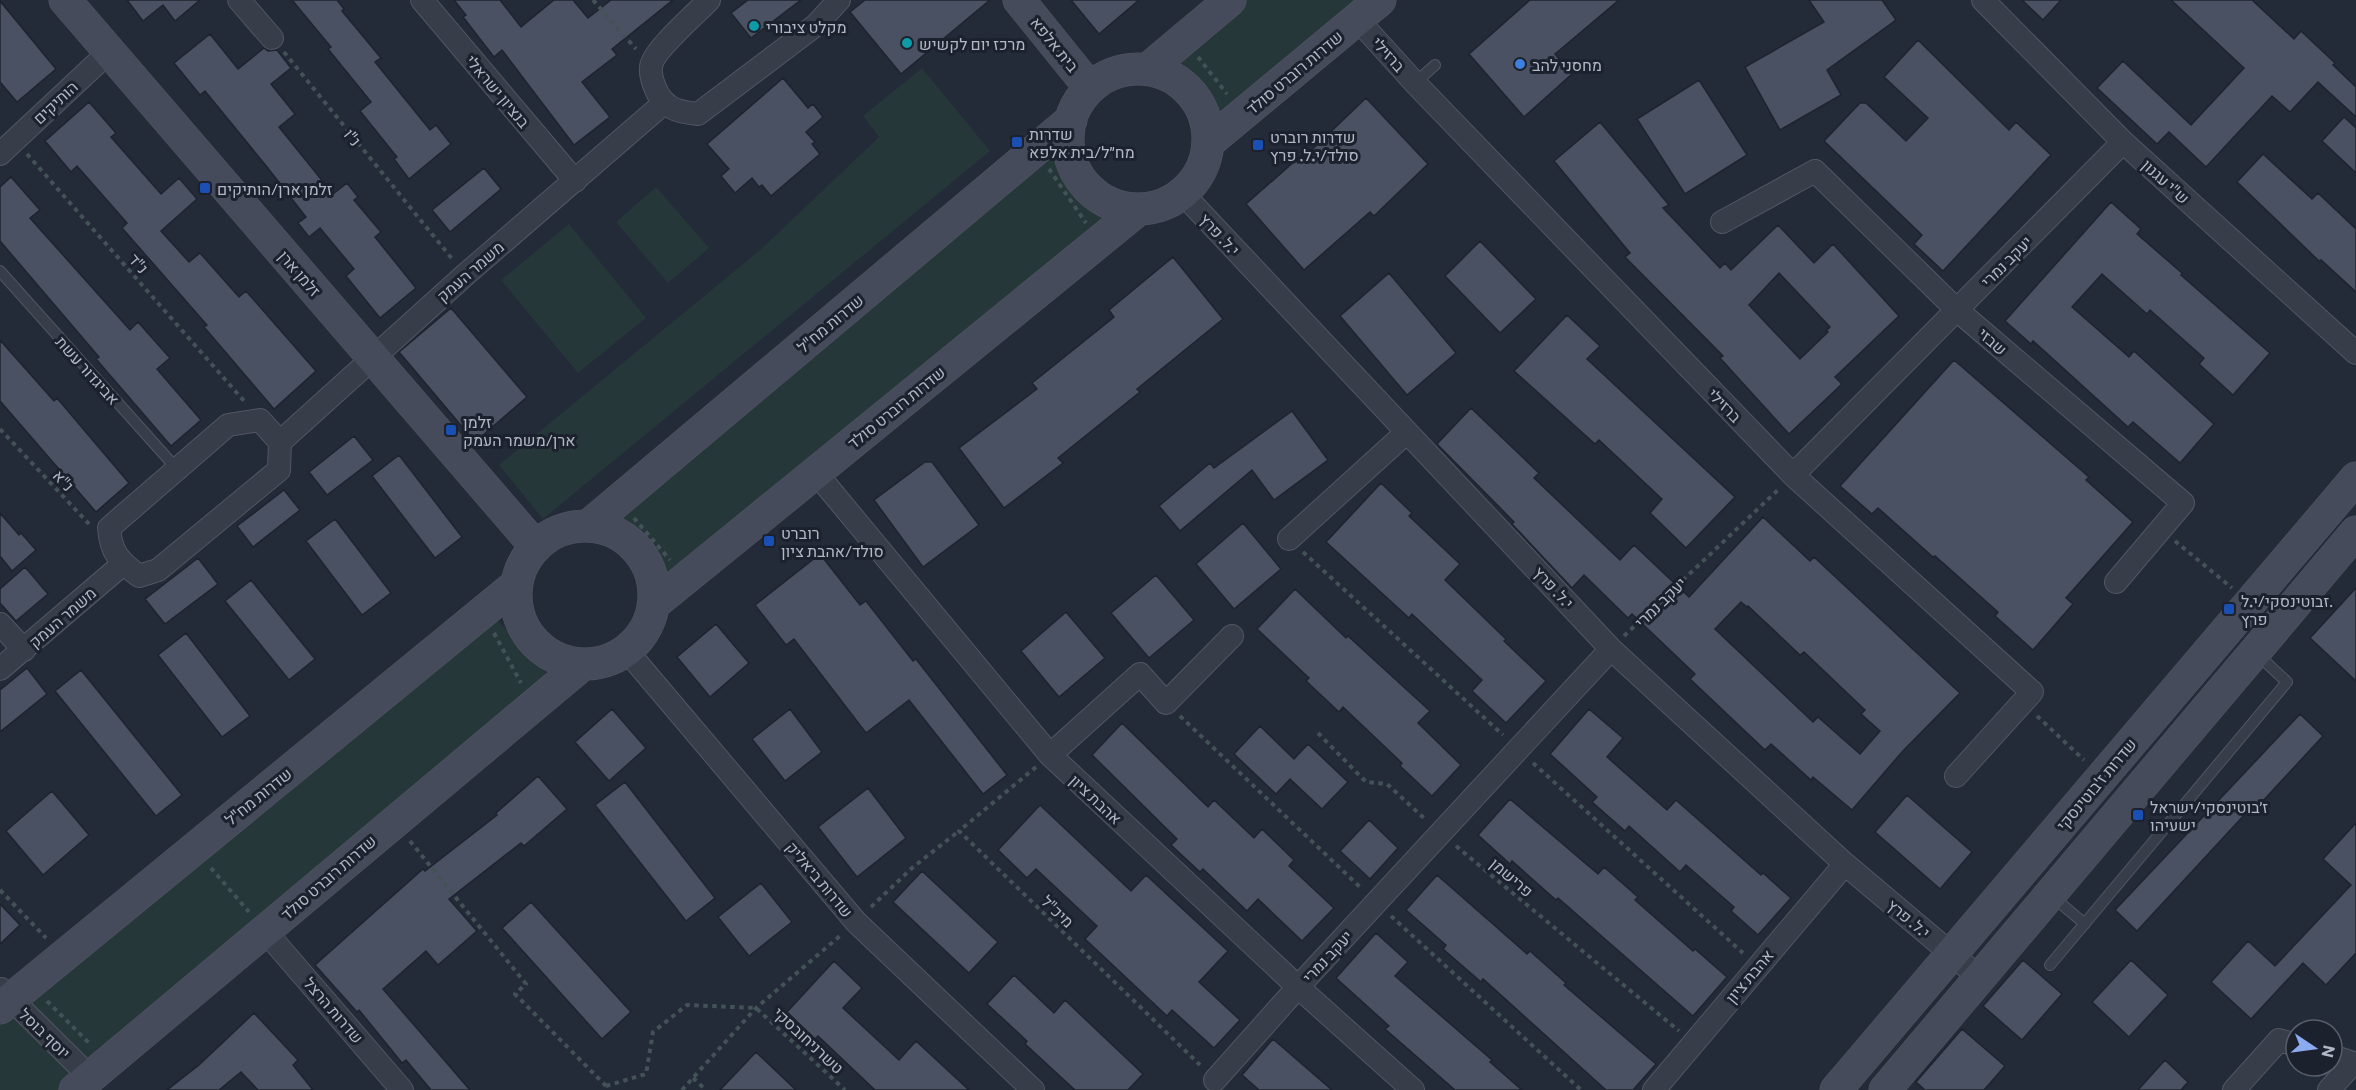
<svg xmlns="http://www.w3.org/2000/svg" width="2356" height="1090" font-family="Commissioner,Heebo,sans-serif">
  <rect width="100%" height="100%" fill="#232a38"/>
  <path fill="#26373a" d="M1241,0H1368L1224,121L1172,59Z
    M922,68L990,151L543,519L499,465L759,251L879,137L863,116Z
    M1045,149L1112,222L672,581L610,509Z
    M656,187L709,248L668,283L616,222Z
    M569,224L646,318L578,373L501,280Z
    M486,608L553,680L89,1065L22,1000Z
    M11,1009L76,1077L61,1090H0V1018Z"/>
  <path fill="#4a5162" stroke="#1e242f" stroke-width="1.5" fill-rule="evenodd" d="M127,0H200L175,21L163,5L143,21Z
    M292,0H337L344,9L342,11L381,58L375,62L430,130L436,125L451,144L409,179L394,159L397,157L360,111L371,102L328,49L331,47Z
    M454,0H500L521,27L554,0H573L588,18L611,0H673L612,49L617,55L582,82L610,117L574,145L502,50L494,57L463,17L466,15Z
    M748,0H801L751,38L731,13Z
    M865,0H990L901,74L850,12Z
    M1071,0H1139L1099,34Z
    M1530,0H1619L1555,54L1572,74L1524,117L1469,54Z
    M1809,0H1882L1896,20L1827,70L1841,95L1780,130L1745,67L1824,22Z
    M2022,0H2061L2043,20Z
    M2171,0H2252L2294,39L2301,31L2335,63L2333,65L2356,87V117L2318,82L2290,112L2272,96L2206,167L2169,132L2157,144L2097,88L2123,61L2191,125L2244,68Z
    M0,1L56,69L17,102L0,82Z
    M210,34L238,69L264,48L268,51L277,50L291,68L271,84L295,114L279,127L333,194L347,183L358,197L354,200L381,232L375,237L416,288L380,318L346,276L354,269L320,228L309,237L298,223L306,217L267,167L205,91L200,95L174,63Z
    M1918,40L2009,130L2016,122L2051,155L1943,271L1914,244L1922,235L1824,141L1860,103H1866L1906,141L1928,118L1884,77Z
    M783,78L808,108L813,104L823,117L806,132L815,142L812,144L820,154L771,196L762,185L759,187L752,178L735,193L721,176L729,169L707,144Z
    M1699,80L1747,155L1685,194L1637,119Z
    M1366,98L1428,164L1374,216L1370,212L1304,270L1246,204L1296,160L1298,163Z
    M89,102L116,133L111,137L161,194L179,178L197,199L161,231L189,262L200,253L239,297L246,291L316,371L274,409L204,327L207,325L122,228L127,223L77,166L71,172L45,141Z
    M2344,117L2356,128V173L2322,141Z
    M1600,122L1669,205L1663,208L1720,268L1725,263L1731,270L1778,225L1814,263L1833,244L1899,316L1835,377L1842,384L1789,434L1720,358L1723,356L1625,257L1630,253L1554,161ZM1779,273L1830,327L1826,331L1828,332L1800,359L1749,305Z
    M2263,154L2312,199L2318,193L2356,229V292L2321,260L2319,261L2237,182Z
    M484,168L501,189L450,232L432,210Z
    M11,177L40,210L30,218L130,330L138,322L170,358L157,369L201,420L171,446L96,359L99,357L0,241V187Z
    M2111,202L2141,229L2137,234L2182,273L2181,275L2270,353L2233,395L2199,364L2204,358L2150,310L2147,314L2102,274L2072,307L2129,357L2134,351L2214,424L2180,463L2133,422L2128,427L2033,341L2031,344L2005,321Z
    M1480,241L1536,299L1500,333L1445,276Z
    M1173,257L1223,319L1137,389L1140,392L1058,458L1063,463L1004,508L959,448L1037,389L1032,383L1114,317L1109,310Z
    M1389,273L1456,353L1407,395L1340,316Z
    M451,308L527,397L475,442L399,352Z
    M1567,315L1600,346L1587,359L1735,497L1686,548L1650,513L1662,499L1599,440L1595,444L1514,371Z
    M0,340L54,401L57,398L129,483L96,512L0,401Z
    M1954,360L2089,477L2086,480L2133,522L2066,598L2073,604L2033,650L1995,616L1998,612L1935,556L1933,557L1878,508L1872,514L1840,486Z
    M1471,408L1539,473L1534,478L1620,560L1634,545L1689,597L1763,517L1810,561L1814,557L1960,693L1902,752L1852,810L1813,777L1811,780L1771,744L1765,750L1690,679L1695,674L1632,614L1628,618L1584,575L1572,588L1512,524L1514,522L1437,444ZM1741,602L1747,607L1748,606L1800,655L1804,652L1865,710L1861,714L1880,731L1860,754L1818,717L1813,722L1715,629Z
    M1292,411L1328,460L1274,500L1252,470L1180,531L1159,506L1210,463L1214,468Z
    M354,436L373,460L327,495L309,472Z
    M399,455L462,537L435,558L372,476Z
    M925,462H932L979,525L923,567L874,500Z
    M1381,483L1412,513L1409,516L1460,564L1445,580L1506,639L1504,641L1546,681L1506,723L1472,691L1482,680L1412,614L1409,618L1326,542Z
    M284,490L300,510L253,547L237,526Z
    M0,513L19,535L21,533L36,550L12,571L0,556Z
    M335,519L391,593L362,615L306,541Z
    M1243,523L1281,569L1234,609L1196,564Z
    M820,554L860,605L866,601L913,661L916,659L1007,775L983,794L909,700L866,733L794,639L786,645L755,605Z
    M198,558L218,584L165,624L145,599Z
    M25,567L48,594L16,621L0,603V589Z
    M1156,575L1194,620L1149,658L1111,613Z
    M251,580L315,659L289,680L225,601Z
    M2356,588V681L2310,638Z
    M1295,589L1346,638L1348,636L1430,711L1418,723L1461,765L1432,796L1400,766L1402,763L1343,707L1339,712L1306,681L1309,678L1257,629Z
    M1066,612L1105,658L1059,697L1021,651Z
    M716,624L749,663L710,697L677,657Z
    M186,633L250,716L222,737L158,655Z
    M27,668L47,694L0,732V690Z
    M81,670L182,795L156,816L55,691Z
    M612,709L646,748L609,781L575,742Z
    M790,709L822,752L785,781L752,739Z
    M1589,709L1623,738L1607,757L1667,810L1676,800L1761,875L1763,873L1791,898L1758,935L1731,911L1734,907L1686,865L1680,872L1629,826L1625,831L1592,802L1597,797L1550,754Z
    M2300,714L2323,736L2249,816L2246,813L2137,931L2115,910Z
    M1122,723L1208,807L1214,800L1254,838L1262,829L1294,860L1289,866L1334,908L1302,941L1258,899L1247,911L1203,869L1200,872L1171,845L1177,839L1092,755Z
    M1260,726L1294,759L1308,744L1348,782L1322,809L1290,779L1276,794L1234,754Z
    M538,776L567,809L524,846L521,843L449,899L477,931L438,965L426,951L383,989L470,1090H431L406,1060L402,1063L359,1010L357,1012L315,965L423,869L425,871L497,815L496,813Z
    M625,782L715,898L686,921L595,805Z
    M868,788L906,838L857,877L818,827Z
    M52,791L89,835L43,875L6,831Z
    M1907,795L1972,852L1940,889L1875,832Z
    M1510,799L1598,874L1604,867L1638,897L1635,900L1693,951L1695,949L1727,977L1693,1016L1558,898L1556,900L1512,861L1510,864L1478,835Z
    M1040,805L1131,891L1146,875L1228,951L1199,982L1240,1020L1214,1048L1172,1010L1167,1016L1085,939L1097,926L1036,869L1027,878L998,850Z
    M1369,820L1398,848L1370,879L1340,851Z
    M2356,823V953L2326,985L2303,963L2251,1019L2211,982L2248,941L2275,966L2351,885L2323,859Z
    M922,871L998,942L969,973L893,902Z
    M1437,875L1527,954L1530,951L1566,983L1564,985L1656,1064L1633,1090H1606L1483,979L1481,982L1443,949L1446,945L1406,910Z
    M761,883L792,922L749,956L718,917Z
    M531,902L631,1012L602,1039L502,928Z
    M0,904L20,925L0,944Z
    M1376,933L1408,962L1395,976L1492,1060L1490,1062L1522,1090H1455L1385,1029L1389,1026L1336,978Z
    M2023,960L2062,994L2022,1040L1983,1006Z
    M2131,960L2168,995L2129,1037L2092,1002Z
    M834,961L862,988L843,1008L899,1060L916,1041L969,1090H875L818,1036L815,1039L787,1012Z
    M1014,975L1054,1013L1065,1000L1143,1074L1128,1090H1075L1025,1044L1027,1041L987,1004Z
    M254,1013L298,1060L293,1065L313,1090H258L241,1072L219,1090H167L199,1065Z
    M1962,1029L2005,1066L1984,1090H1925L1916,1082Z
    M1273,1039L1332,1090H1259L1242,1075Z
    M756,1052L796,1090H720Z
    M2165,1060L2188,1082L2181,1090H2138Z"/>
  <g fill="none" stroke-linecap="round" stroke-linejoin="round">
    <g stroke="#525763" stroke-width="12">
      <path id="lane" d="M1415,83L1435,65
        M0,271L177,469
        M2053,897L2085,924
        M2050,965L2287,682L2257,654"/>
    </g>
    <g stroke="#525763" stroke-width="24">
      <path id="street" d="M239,0L272,38
        M422,0L575,181
        M709,0C697,13 652,51 651,67C650,76 654,86 658,94C668,110 680,112 698,114L816,25L839,0
        M1983,0L2123,142L2356,353
        M1357,19L1415,83L1793,475L2032,692L1956,776
        M0,154L110,51
        M1183,194L1611,649L1845,864L1980,978
        M1722,222L1815,171L1957,310L2183,503L2116,582
        M260,420L280,442L279,470L158,570L139,576C119,561 111,553 109,528L228,425Z
        M280,442L465,275L664,103
        M816,473L1050,755L1298,987L1413,1090
        M1793,475L2123,142
        M1289,539L1407,432
        M0,624L24,650
        M627,651L856,922L1033,1090
        M0,669L123,564
        M1050,755L1140,674L1166,703L1232,636
        M265,931L402,1090
        M1,989L90,1077
        M1215,1080L1298,987L1611,649
        M1654,1090L1845,864
        M2234,1090L2279,1040L2296,1045
        M2329,1090L2353,1063L2332,1056"/>
    </g>
    <g stroke="#525763" stroke-width="33">
      <path id="secondary" d="M65,0L536,547
        M1019,0L1090,88
        M1148,69L1230,0
        M1068 139a70 70 0 1 1 140 0a70 70 0 1 1-140 0Z
        M1208,143L1380,0
        M588,526L1071,120
        M516 595a69 69 0 1 1 138 0a69 69 0 1 1-138 0Z
        M653,605L1138,210
        M0,1008L517,584
        M75,1090L582,665
        M1836,1090L2356,478
        M1885,1090L2356,532"/>
    </g>
    <path stroke="#435257" stroke-width="4" stroke-dasharray="4.5 4.5" stroke-linecap="butt" d="M593,0L636,49
      M284,52L453,260
      M1198,57L1227,94
      M27,154L244,401
      M1049,169L1086,223
      M0,429L89,524
      M634,518L670,560
      M2175,541L2232,588
      M1303,552L1503,735
      M494,633L521,683
      M1624,636L1780,488
      M1180,716L1362,889
      M2037,716L2084,760
      M1318,733L1366,782L1387,784L1426,820
      M1533,763L1743,953
      M1036,767L959,831L1200,1065
      M410,841L526,984L515,994L606,1086L605,1090
      M1456,846L1679,1031
      M211,868L249,912
      M0,890L46,938
      M871,907L912,868L959,831
      M1391,916L1581,1090
      M47,1001L90,1044
      M693,1078L706,1090
      M606,1086L646,1074L653,1032L687,1005L756,1008L845,1090
      M682,1090L756,1008L841,935"/>
    <use href="#lane" stroke="#373d49" stroke-width="10"/>
    <use href="#street" stroke="#373d49" stroke-width="22"/>
    <use href="#secondary" stroke="#454b5b" stroke-width="32"/>
  </g>
  <g fill="#0f9aa8" stroke="#1c222d" stroke-width="2">
    <circle cx="754" cy="26" r="6"/>
    <circle cx="907" cy="43" r="6"/>
  </g>
  <circle fill="#3f7fe0" stroke="#1c222d" stroke-width="2" cx="1520" cy="64" r="6"/>
  <g fill="#1a4fb4" stroke="#1c222d" stroke-width="2">
    <rect x="1011" y="136" width="12" height="12" rx="3"/>
    <rect x="1252" y="139" width="12" height="12" rx="3"/>
    <rect x="199" y="182" width="12" height="12" rx="3"/>
    <rect x="445" y="424" width="12" height="12" rx="3"/>
    <rect x="763" y="535" width="12" height="12" rx="3"/>
    <rect x="2223" y="603" width="12" height="12" rx="3"/>
    <rect x="2132" y="809" width="12" height="12" rx="3"/>
  </g>
  <g text-anchor="middle" dominant-baseline="central" stroke-width="6" stroke-linejoin="round" paint-order="stroke">
    <g font-size="16" fill="#b2b7c5" stroke="#1c222d" text-anchor="start">
      <text x="766" y="26">מקלט ציבורי</text>
      <text x="919" y="43">מרכז יום לקשיש</text>
      <text x="1532" y="64">מחסני להב</text>
      <text x="1029" y="133">שדרות<tspan x="1029" dy="18">מח״ל/בית אלפא</tspan></text>
      <text x="1270" y="136">שדרות רוברט<tspan x="1270" dy="18">סולד/י.ל. פרץ</tspan></text>
      <text x="217" y="188">זלמן ארן/הותיקים</text>
      <text x="463" y="421">זלמן<tspan x="463" dy="18">ארן/משמר העמק</tspan></text>
      <text x="781" y="532">רוברט<tspan x="781" dy="18">סולד/אהבת ציון</tspan></text>
      <text x="2241" y="600">זבוטינסקי/י.ל.<tspan x="2241" dy="18">פרץ</tspan></text>
      <text x="2150" y="806">ז׳בוטינסקי/ישראל<tspan x="2150" dy="18">ישעיהו</tspan></text>
    </g>
    <g font-size="16" fill="#b2b7c5" stroke="#1c222d">
      <text transform="translate(1055 44) rotate(51)">בית אלפא</text>
      <text transform="translate(1389 54) rotate(48)">ברזילי</text>
      <text transform="translate(1294 72) rotate(-40)">שדרות רוברט סולד</text>
      <text transform="translate(498 91) rotate(50)">בנציון ישראלי</text>
      <text transform="translate(55 102) rotate(-43)">הותיקים</text>
      <text transform="translate(353 137) rotate(51)">נ"ו</text>
      <text transform="translate(2166 181) rotate(42)">ש"י עגנון</text>
      <text transform="translate(1220 234) rotate(47)">י.ל. פרץ</text>
      <text transform="translate(2006 261) rotate(-45)">יעקב נמרי</text>
      <text transform="translate(139 263) rotate(49)">נ"ד</text>
      <text transform="translate(470 271) rotate(-41)">משמר העמק</text>
      <text transform="translate(300 273) rotate(49)">זלמן ארן</text>
      <text transform="translate(830 323) rotate(-40)">שדרות מח"ל</text>
      <text transform="translate(1993 341) rotate(41)">שבזי</text>
      <text transform="translate(88 370) rotate(48)">אביגדור עשת</text>
      <text transform="translate(1725 405) rotate(46)">ברזילי</text>
      <text transform="translate(896 407) rotate(-39)">שדרות רוברט סולד</text>
      <text transform="translate(64 480) rotate(47)">נ"א</text>
      <text transform="translate(1554 587) rotate(47)">י.ל. פרץ</text>
      <text transform="translate(1660 602) rotate(-44)">יעקב נמרי</text>
      <text transform="translate(62 617) rotate(-41)">משמר העמק</text>
      <text transform="translate(2096 784) rotate(-50)">שדרות ז'בוטינסקי</text>
      <text transform="translate(258 796) rotate(-39)">שדרות מח"ל</text>
      <text transform="translate(1096 799) rotate(43)">אהבת ציון</text>
      <text transform="translate(328 877) rotate(-41)">שדרות רוברט סולד</text>
      <text transform="translate(1512 877) rotate(40)">פרישמן</text>
      <text transform="translate(820 879) rotate(50)">שדרות ביאליק</text>
      <text transform="translate(1058 911) rotate(44)">מיכ"ל</text>
      <text transform="translate(1909 918) rotate(40)">י.ל. פרץ</text>
      <text transform="translate(1327 956) rotate(-47)">יעקב נמרי</text>
      <text transform="translate(1749 976) rotate(-50)">אהבת ציון</text>
      <text transform="translate(334 1010) rotate(49)">שדרות הרצל</text>
      <text transform="translate(45 1033) rotate(44)">יוסף בוסל</text>
      <text transform="translate(809 1040) rotate(43)">טשרניחובסקי</text>
    </g>
  </g>
  <g transform="translate(2314 1048) rotate(103)"><circle r="28" fill="#1c222d" stroke="#585e6a" stroke-width="1.5"/>
  <path d="M0-4.5L10 22L0 15L-10 22Z" fill="#8caaf0"/>
  <text y="-9" font-size="16" font-weight="bold" text-anchor="middle" fill="#b2b7c5">N</text>
  </g>
</svg>
